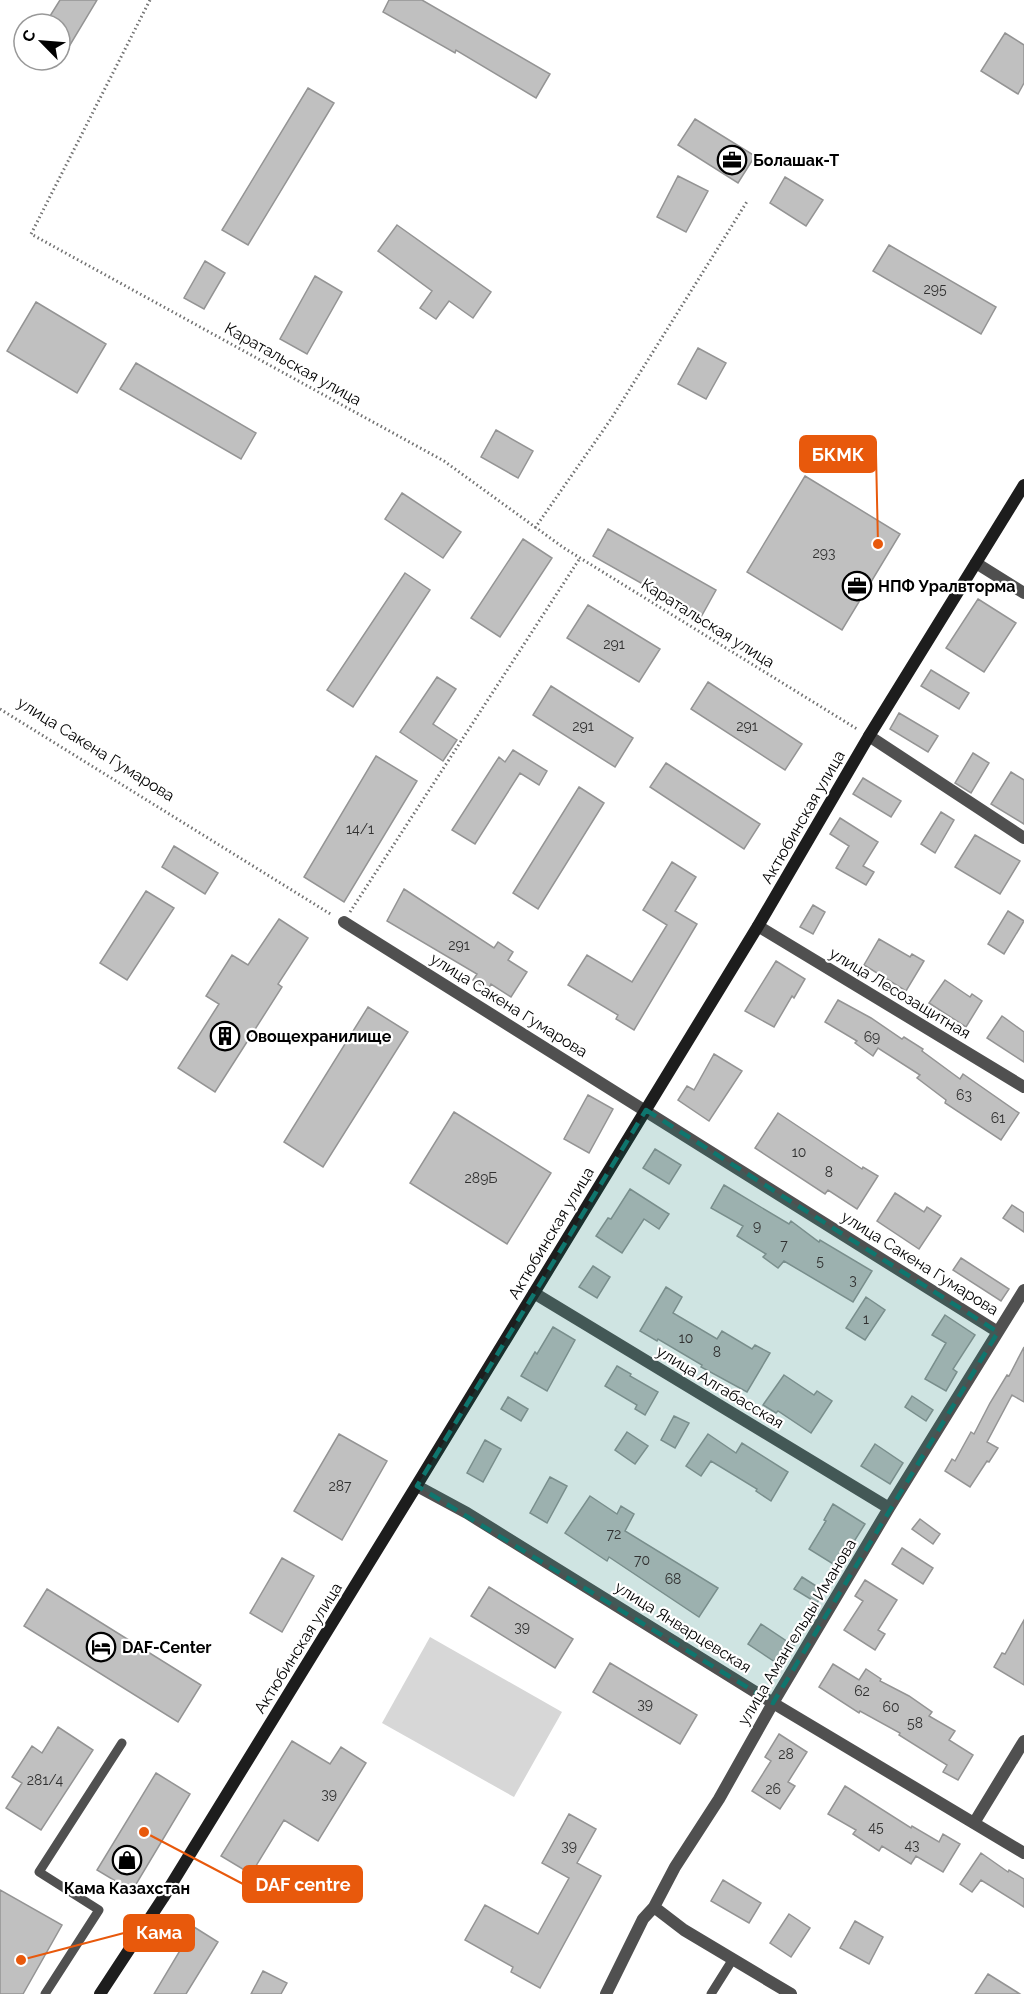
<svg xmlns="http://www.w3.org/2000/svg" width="1024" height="1994" font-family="Raleway,sans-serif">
  <rect width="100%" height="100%" fill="#fff"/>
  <path fill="#d7d7d7" d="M430,1637L562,1712L514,1797L382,1723Z"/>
  <path fill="#c0c0c0" stroke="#949494" stroke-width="1.5" d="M60,0H97L70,45L60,39V24H45Z
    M389,0H422L550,74L536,98L456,50L455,53L383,12Z
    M1005,33L1024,45V83L1018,94L981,71Z
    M308,88L334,103L248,245L222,230Z
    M695,119L755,156L738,183L678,145Z
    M678,176L708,191L686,232L657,217Z
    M785,177L823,200L806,226L770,203Z
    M397,225L491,292L473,318L449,301L436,319L420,308L432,291L378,251Z
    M889,245L996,307L981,334L873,271Z
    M205,261L225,273L204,309L184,298Z
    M315,276L342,292L307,354L280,339Z
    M36,302L106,344L77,393L7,351Z
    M698,348L726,363L706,399L678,384Z
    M136,363L256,433L241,459L120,389Z
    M496,430L533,451L518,478L481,457Z
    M805,476L900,534L842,630L747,572Z
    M402,493L461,532L443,558L385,519Z
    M608,529L716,590L701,617L593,556Z
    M523,539L552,558L500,637L471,618Z
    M405,573L430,590L353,707L327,690Z
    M978,599L1016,623L984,672L946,648Z
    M588,605L660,649L639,682L567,638Z
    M931,670L969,693L959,709L921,686Z
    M437,677L456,689L433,724L457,740L443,761L400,732Z
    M708,682L802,744L785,770L691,709Z
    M551,686L633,738L615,767L533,715Z
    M899,713L938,736L928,752L890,729Z
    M513,750L547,771L539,785L520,773L475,844L452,830L499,757L505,762Z
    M973,753L989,763L971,793L955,783Z
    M376,756L417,781L344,902L304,877Z
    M666,763L760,824L744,849L650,787Z
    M1011,772L1024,780V824L991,804Z
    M863,778L901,801L891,817L853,794Z
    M579,787L604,803L538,909L513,893Z
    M941,812L954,820L935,853L921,844Z
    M840,818L878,842L863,866L874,872L866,885L836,868L849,846L830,834Z
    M975,835L1020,861L1000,894L955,867Z
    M174,846L218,873L205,894L162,867Z
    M672,862L696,877L675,911L697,924L634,1030L616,1019L618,1015L568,985L587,955L632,982L667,925L643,910Z
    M404,889L494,948L498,942L513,952L508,960L527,972L511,997L491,984L488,990L473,980L477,974L387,921Z
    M146,891L174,908L127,980L100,963Z
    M813,905L825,912L813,934L800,927Z
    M1008,911L1024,921L1004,954L988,944Z
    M279,919L308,938L278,984L282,987L215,1092L178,1068L219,1004L206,996L232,955L248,965Z
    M879,939L910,957L912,954L924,961L906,991L864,965Z
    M776,961L805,979L794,998L792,996L774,1027L745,1011Z
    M945,980L970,997L972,994L982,1001L966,1027L929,1003Z
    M838,1000L871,1018L902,1039L904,1037L923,1049L922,1051L960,1079L963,1074L1019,1113L1001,1140L945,1103L946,1100L917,1078L920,1075L878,1048L873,1056L855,1043L857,1041L825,1022Z
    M368,1007L408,1032L323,1167L284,1142Z
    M1002,1016L1024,1032V1062L987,1038Z
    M714,1054L742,1071L709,1121L678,1100L687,1086L694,1090Z
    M588,1095L613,1109L589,1153L564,1139Z
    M454,1112L551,1173L507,1244L410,1183Z
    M778,1113L862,1169L863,1167L878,1176L857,1209L828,1190L825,1194L755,1148Z
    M655,1149L681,1165L669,1184L643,1168Z
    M724,1185L789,1224L791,1221L819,1242L820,1240L872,1271L853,1302L784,1261L778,1268L763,1257L766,1254L737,1236L743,1226L711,1208Z
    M630,1189L669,1214L659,1229L644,1219L622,1253L596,1236L608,1218L611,1219Z
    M895,1193L924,1212L927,1207L941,1216L919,1249L877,1221Z
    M1012,1205L1024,1213V1232L1003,1218Z
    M961,1258L1009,1289L1001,1301L953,1270Z
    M593,1266L610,1277L597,1298L579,1287Z
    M666,1287L682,1297L673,1313L717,1339L722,1331L752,1349L755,1345L770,1353L747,1392L701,1367L702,1365L658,1339L657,1341L640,1331Z
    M866,1297L885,1310L865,1340L846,1328Z
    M945,1315L975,1335L953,1369L957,1372L946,1391L925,1379L946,1343L932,1335Z
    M553,1327L575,1340L547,1391L521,1376L535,1352L537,1354Z
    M1024,1347V1402L1012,1395L987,1442L998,1448L989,1462L987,1461L970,1487L945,1471L952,1459L955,1461L971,1432L974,1434L990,1403L1007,1375L1009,1376Z
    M617,1366L631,1374L630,1376L658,1392L645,1415L635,1409L637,1405L605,1386Z
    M784,1375L814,1395L817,1391L832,1401L811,1433L778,1411L776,1413L763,1405Z
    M912,1396L933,1410L926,1421L905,1407Z
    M508,1397L528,1409L521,1421L501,1409Z
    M674,1416L689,1423L675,1448L661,1440Z
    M627,1432L648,1446L635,1464L615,1450Z
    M339,1434L387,1461L342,1540L294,1511Z
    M708,1434L736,1453L742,1443L788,1472L771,1501L756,1491L757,1489L711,1461L701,1476L686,1466Z
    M485,1440L501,1449L483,1482L467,1473Z
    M875,1444L903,1463L890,1484L861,1466Z
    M550,1477L567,1486L547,1523L530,1513Z
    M590,1496L617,1514L621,1506L634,1514L625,1531L718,1588L699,1617L609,1557L607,1561L565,1533Z
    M833,1504L865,1524L838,1567L809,1549L826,1521L824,1520Z
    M920,1519L940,1534L933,1544L912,1529Z
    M902,1548L933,1568L923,1584L892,1564Z
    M282,1558L314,1576L282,1632L250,1613Z
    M802,1577L824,1591L817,1603L794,1589Z
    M865,1580L897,1600L878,1630L885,1634L875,1650L844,1630L863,1601L855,1596Z
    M489,1587L573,1639L555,1668L471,1616Z
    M47,1589L201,1685L178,1722L24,1626Z
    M1024,1620V1685L994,1667L1002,1653L1005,1654Z
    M761,1624L794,1646L781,1666L748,1644Z
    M610,1663L697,1715L680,1744L593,1692Z
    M833,1664L859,1680L866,1669L881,1679L880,1681L909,1696L932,1712L929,1716L955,1731L949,1740L973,1755L958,1780L943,1772L947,1765L899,1735L900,1733L860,1711L859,1713L819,1687Z
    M58,1727L93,1750L41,1830L6,1808L22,1783L12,1777L32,1746L42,1753Z
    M779,1734L807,1752L788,1782L795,1786L780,1809L752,1791L771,1761L765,1757Z
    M292,1741L330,1764L341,1747L366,1763L318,1841L284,1820L251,1874L221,1856Z
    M156,1773L190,1794L132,1891L97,1870Z
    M845,1786L911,1828L912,1826L939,1842L943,1834L960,1844L943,1872L916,1856L911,1864L882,1846L879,1851L853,1834L856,1830L828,1814Z
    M569,1814L596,1829L577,1863L601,1876L540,1988L511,1972L513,1967L465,1940L485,1905L538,1934L569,1878L542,1863Z
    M981,1853L1008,1872L1009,1870L1024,1879V1907L981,1880L972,1892L960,1884Z
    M723,1880L761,1903L749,1923L711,1901Z
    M0,1890L62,1925L23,1994H0Z
    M789,1914L810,1928L791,1957L770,1943Z
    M855,1921L883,1937L869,1964L840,1948Z
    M194,1927L218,1942L186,1994H154Z
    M263,1971L287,1983L281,1994H251Z
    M988,1974L1020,1994H975Z"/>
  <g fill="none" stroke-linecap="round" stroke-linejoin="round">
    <path stroke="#727272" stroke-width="3" stroke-dasharray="1.5 3" stroke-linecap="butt" d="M150,0L31,234L444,461L564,548L857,729
      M535,528L611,419L748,200
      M0,709L332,915
      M350,912L580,558"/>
    <path stroke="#505050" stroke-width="9" d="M45,1994L99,1910L39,1872L122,1743
      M711,1994L733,1959"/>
    <path stroke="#505050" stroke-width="12" d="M976,563L1024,593
      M869,736L1024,838
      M344,922L998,1332
      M758,926L1024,1087
      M534,1293L889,1508
      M417,1486L467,1513L773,1703L1024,1853
      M974,1823L1024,1741
      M654,1907L684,1930L791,1994
      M606,1994L643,1919L654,1907L675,1867L719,1799L773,1703L889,1508L1024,1290"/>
    <path stroke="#1d1d1d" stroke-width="12" d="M100,1994L163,1898L415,1488L758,926L869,736L1024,485"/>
  </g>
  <path fill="#0f766e" fill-opacity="0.2" stroke="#0f766e" stroke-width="4.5" stroke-dasharray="12 8" stroke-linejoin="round" d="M646,1110L998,1332L773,1703L417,1486Z"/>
  <defs>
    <g id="office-ring" transform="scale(1.5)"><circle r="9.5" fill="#fff" stroke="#000" stroke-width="1.5"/><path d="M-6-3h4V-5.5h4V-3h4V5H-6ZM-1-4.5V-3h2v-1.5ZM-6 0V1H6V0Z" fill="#000"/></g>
    <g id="building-ring" transform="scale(1.5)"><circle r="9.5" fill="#fff" stroke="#000" stroke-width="1.5"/><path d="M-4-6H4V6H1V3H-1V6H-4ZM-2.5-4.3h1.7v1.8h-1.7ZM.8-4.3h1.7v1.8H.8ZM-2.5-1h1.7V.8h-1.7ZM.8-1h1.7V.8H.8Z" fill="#000"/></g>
    <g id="hotel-ring" transform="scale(1.5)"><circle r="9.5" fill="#fff" stroke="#000" stroke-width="1.5"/><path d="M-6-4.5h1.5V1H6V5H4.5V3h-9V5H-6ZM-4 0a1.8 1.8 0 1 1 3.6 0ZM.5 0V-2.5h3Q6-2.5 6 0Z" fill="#000"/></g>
    <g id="shop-ring" transform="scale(1.5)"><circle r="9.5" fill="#fff" stroke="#000" stroke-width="1.5"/><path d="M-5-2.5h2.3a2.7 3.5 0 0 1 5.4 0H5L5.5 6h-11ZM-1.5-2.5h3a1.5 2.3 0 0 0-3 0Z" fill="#000"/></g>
  </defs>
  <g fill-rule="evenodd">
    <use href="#office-ring" x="732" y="160"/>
    <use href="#office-ring" x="857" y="586"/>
    <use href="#building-ring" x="225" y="1036"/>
    <use href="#hotel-ring" x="101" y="1647"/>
    <use href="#shop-ring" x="127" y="1860"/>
  </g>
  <g text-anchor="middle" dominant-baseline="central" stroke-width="4.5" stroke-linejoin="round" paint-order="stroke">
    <g font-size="14" fill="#303030">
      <text x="935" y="289">295</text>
      <text x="824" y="553">293</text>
      <text x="614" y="644">291</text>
      <text x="583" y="726">291</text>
      <text x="747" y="726">291</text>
      <text x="360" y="829">14/1</text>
      <text x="459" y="945">291</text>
      <text x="872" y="1037">69</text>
      <text x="964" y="1095">63</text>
      <text x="998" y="1118">61</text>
      <text x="799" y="1152">10</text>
      <text x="829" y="1172">8</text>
      <text x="481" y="1178">289Б</text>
      <text x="757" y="1226">9</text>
      <text x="784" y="1245">7</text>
      <text x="820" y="1261">5</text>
      <text x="853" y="1280">3</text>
      <text x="866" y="1319">1</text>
      <text x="686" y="1338">10</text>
      <text x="717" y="1352">8</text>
      <text x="340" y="1486">287</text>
      <text x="614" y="1534">72</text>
      <text x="642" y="1560">70</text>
      <text x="673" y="1579">68</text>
      <text x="522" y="1627">39</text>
      <text x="862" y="1691">62</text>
      <text x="645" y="1704">39</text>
      <text x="891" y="1707">60</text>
      <text x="915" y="1723">58</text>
      <text x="786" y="1754">28</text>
      <text x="45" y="1780">281/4</text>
      <text x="773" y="1789">26</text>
      <text x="329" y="1794">39</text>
      <text x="876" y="1827">45</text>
      <text x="912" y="1845">43</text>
      <text x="569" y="1846">39</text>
    </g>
    <g font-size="16" font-weight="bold" fill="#000" stroke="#fff" text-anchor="start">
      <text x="753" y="160">Болашак-Т</text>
      <text x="878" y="586">НПФ Уралвторма</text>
      <text x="246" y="1036">Овощехранилище</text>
      <text x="122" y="1647">DAF-Center</text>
      <text x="127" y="1888" text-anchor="middle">Кама Казахстан</text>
    </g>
    <g font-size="16" fill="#000" stroke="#fff">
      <text transform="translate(293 364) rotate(29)">Каратальская улица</text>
      <text transform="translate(708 623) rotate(32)">Каратальская улица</text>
      <text transform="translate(96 749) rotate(32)">улица Сакена Гумарова</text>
      <text transform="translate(803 817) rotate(-60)">Актюбинская улица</text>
      <text transform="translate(900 993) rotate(31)">улица Лесозащитная</text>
      <text transform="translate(509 1005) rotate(32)">улица Сакена Гумарова</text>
      <text transform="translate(551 1233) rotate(-59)">Актюбинская улица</text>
      <text transform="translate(920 1263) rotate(32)">улица Сакена Гумарова</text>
      <text transform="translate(720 1387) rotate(31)">улица Алгабасская</text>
      <text transform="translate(683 1627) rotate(32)">улица Январцевская</text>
      <text transform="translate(797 1632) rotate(-59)">улица Амангельды Иманова</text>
      <text transform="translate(298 1648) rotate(-58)">Актюбинская улица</text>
    </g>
  </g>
  <path fill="none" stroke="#e8590c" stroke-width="2" d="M878 544L876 454M144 1832L243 1884M21 1960L124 1933"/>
  <g fill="#e8590c" stroke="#fff" stroke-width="2">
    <circle cx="878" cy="544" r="6"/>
    <circle cx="144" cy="1832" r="6"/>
    <circle cx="21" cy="1960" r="6"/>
  </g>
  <g fill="#e8590c" stroke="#e8590c" stroke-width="2">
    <rect x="800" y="436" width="76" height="36" rx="6"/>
    <rect x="243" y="1866" width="119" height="36" rx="6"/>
    <rect x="124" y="1915" width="70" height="36" rx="6"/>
  </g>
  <g font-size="18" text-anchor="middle" font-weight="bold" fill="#fff">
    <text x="838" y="461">БКМК</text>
    <text x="303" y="1891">DAF centre</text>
    <text x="159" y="1939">Кама</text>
  </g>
  <g transform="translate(42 42) rotate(295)"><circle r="28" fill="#ffffff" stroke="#999999" stroke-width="1.5"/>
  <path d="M0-4.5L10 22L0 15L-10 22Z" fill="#000000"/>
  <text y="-9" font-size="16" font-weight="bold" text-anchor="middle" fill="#000000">С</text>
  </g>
</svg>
